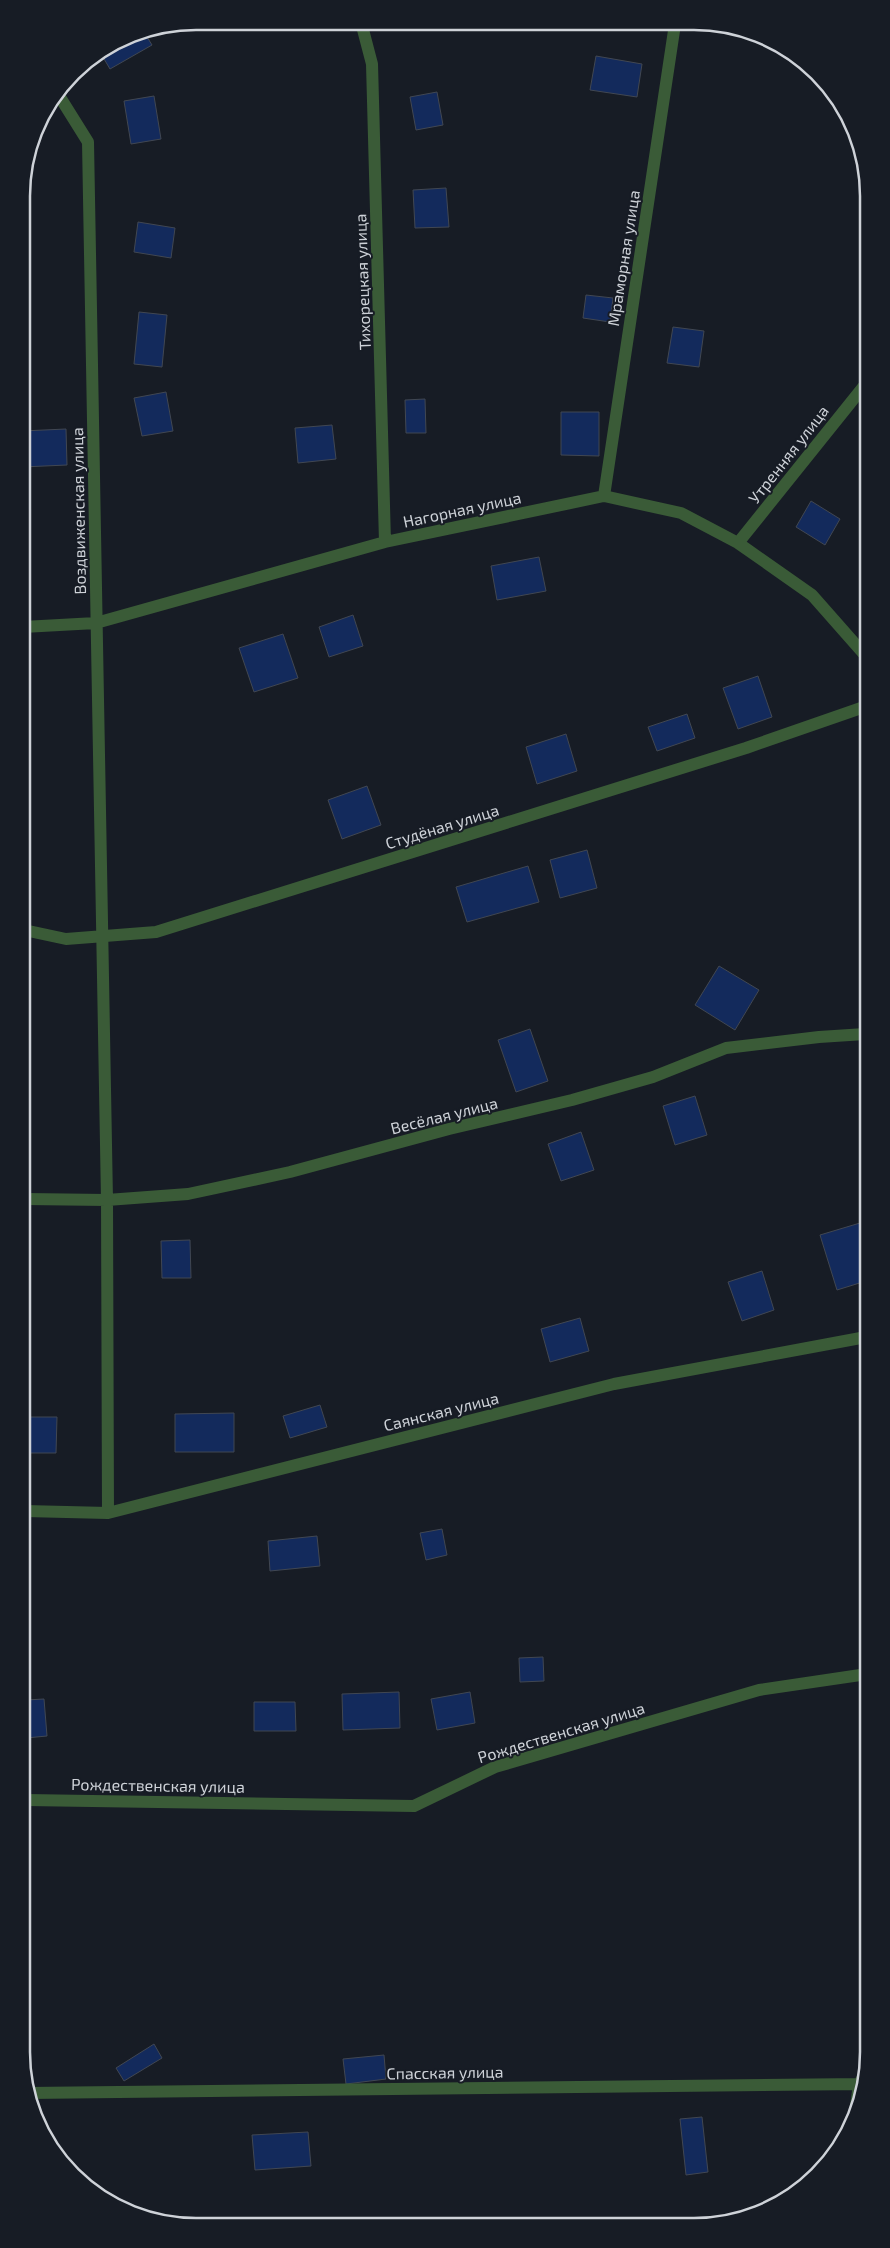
<svg xmlns="http://www.w3.org/2000/svg" width="890" height="2248" font-family="'Exo 2',sans-serif">
  <rect width="100%" height="100%" fill="#171c25"/>
  <path fill="#132a5c" stroke="#414752" d="M144,32L152,45L110,69L100,52L129,34Z
    M596,56L642,64L637,97L590,90Z
    M437,92L443,125L416,130L410,97Z
    M154,96L161,139L131,144L124,101Z
    M446,188L449,227L415,228L413,190Z
    M138,222L175,228L171,258L134,252Z
    M586,295L613,298L610,322L583,318Z
    M139,312L167,315L162,367L134,364Z
    M673,327L704,331L699,367L667,363Z
    M166,392L173,431L142,436L134,398Z
    M425,399L426,433H406L405,400Z
    M561,412H599V456L561,455Z
    M332,425L336,459L298,463L295,428Z
    M66,429L67,465L22,467V431Z
    M811,501L840,519L825,545L796,527Z
    M539,557L546,591L497,600L491,566Z
    M353,615L363,646L329,657L319,627Z
    M283,634L298,678L254,692L239,648Z
    M758,676L772,717L738,729L723,688Z
    M687,714L695,738L657,751L648,727Z
    M566,734L577,771L537,784L526,747Z
    M367,786L381,825L342,839L328,800Z
    M587,850L597,888L560,898L550,860Z
    M528,866L539,902L467,922L456,887Z
    M719,966L759,990L735,1030L695,1005Z
    M530,1029L548,1081L516,1092L498,1040Z
    M695,1096L707,1135L675,1145L663,1106Z
    M581,1132L594,1170L561,1181L548,1144Z
    M860,1223L866,1244V1281L837,1290L820,1235Z
    M190,1240L191,1278H162L161,1241Z
    M762,1271L774,1310L742,1321L728,1282Z
    M580,1318L589,1351L550,1362L541,1329Z
    M320,1405L327,1427L290,1438L283,1416Z
    M234,1413V1452H175V1414Z
    M25,1417H57L56,1453H25Z
    M442,1529L447,1555L426,1560L420,1533Z
    M317,1536L320,1566L270,1571L268,1541Z
    M867,1546V1568L863,1569L862,1547Z
    M26,1552L28,1592H26Z
    M543,1657L544,1681L520,1682L519,1658Z
    M399,1692L400,1728L343,1730L342,1694Z
    M470,1692L475,1723L437,1730L431,1699Z
    M44,1699L47,1736L26,1738V1700Z
    M254,1702H295L296,1731H254Z
    M154,2044L162,2058L124,2081L116,2068Z
    M384,2055L386,2079L346,2084L343,2059Z
    M702,2117L708,2172L686,2175L680,2119Z
    M308,2132L311,2166L255,2170L252,2135Z"/>
  <g fill="none" stroke-linecap="round" stroke-linejoin="round">
    <path stroke="#3a5b37" stroke-width="12" d="M361,22L372,64L385,542
      M58,94L88,142L107,1200L108,1513
      M604,496L675,24
      M738,543L864,386
      M23,627L96,623L385,542L604,496L681,513L738,543L812,595L864,654
      M24,930L66,939L156,932L746,748L864,707
      M25,1199L107,1200L188,1194L290,1172L449,1129L572,1100L653,1077L726,1048L819,1037L865,1034
      M25,1511L108,1513L614,1384L866,1337
      M26,1800L414,1806L495,1767L759,1690L867,1674
      M27,2093L863,2084
      M854,2121L859,2084L866,2072"/>
  </g>
  <g text-anchor="middle" dominant-baseline="central" stroke-width="4" stroke-linejoin="round" paint-order="stroke">
    <g font-size="16" fill="#ced2d8" stroke="#171c25">
      <text transform="translate(623 258) rotate(-81)">Мраморная улица</text>
      <text transform="translate(362 282) rotate(-92)">Тихорецкая улица</text>
      <text transform="translate(788 454) rotate(-52)">Утренняя улица</text>
      <text transform="translate(462 509) rotate(-12)">Нагорная улица</text>
      <text transform="translate(78 511) rotate(-91)">Воздвиженская улица</text>
      <text transform="translate(442 826) rotate(-17)">Студёная улица</text>
      <text transform="translate(444 1115) rotate(-14)">Весёлая улица</text>
      <text transform="translate(441 1411) rotate(-14)">Саянская улица</text>
      <text transform="translate(561 1732) rotate(-17)">Рождественская улица</text>
      <text transform="translate(158 1785) rotate(1)">Рождественская улица</text>
      <text transform="translate(445 2072) rotate(-1)">Спасская улица</text>
    </g>
  </g>
  <path d="M0 0H890V2248H0ZM196 30H694A166 166 0 0 1 860 196V2052A166 166 0 0 1 694 2218H196A166 166 0 0 1 30 2052V196A166 166 0 0 1 196 30Z" fill="#171c25" fill-rule="evenodd"/>
  <path fill="none" stroke="#ced2d8" stroke-width="2.5" d="M196 30H694A166 166 0 0 1 860 196V2052A166 166 0 0 1 694 2218H196A166 166 0 0 1 30 2052V196A166 166 0 0 1 196 30Z"/>
</svg>
